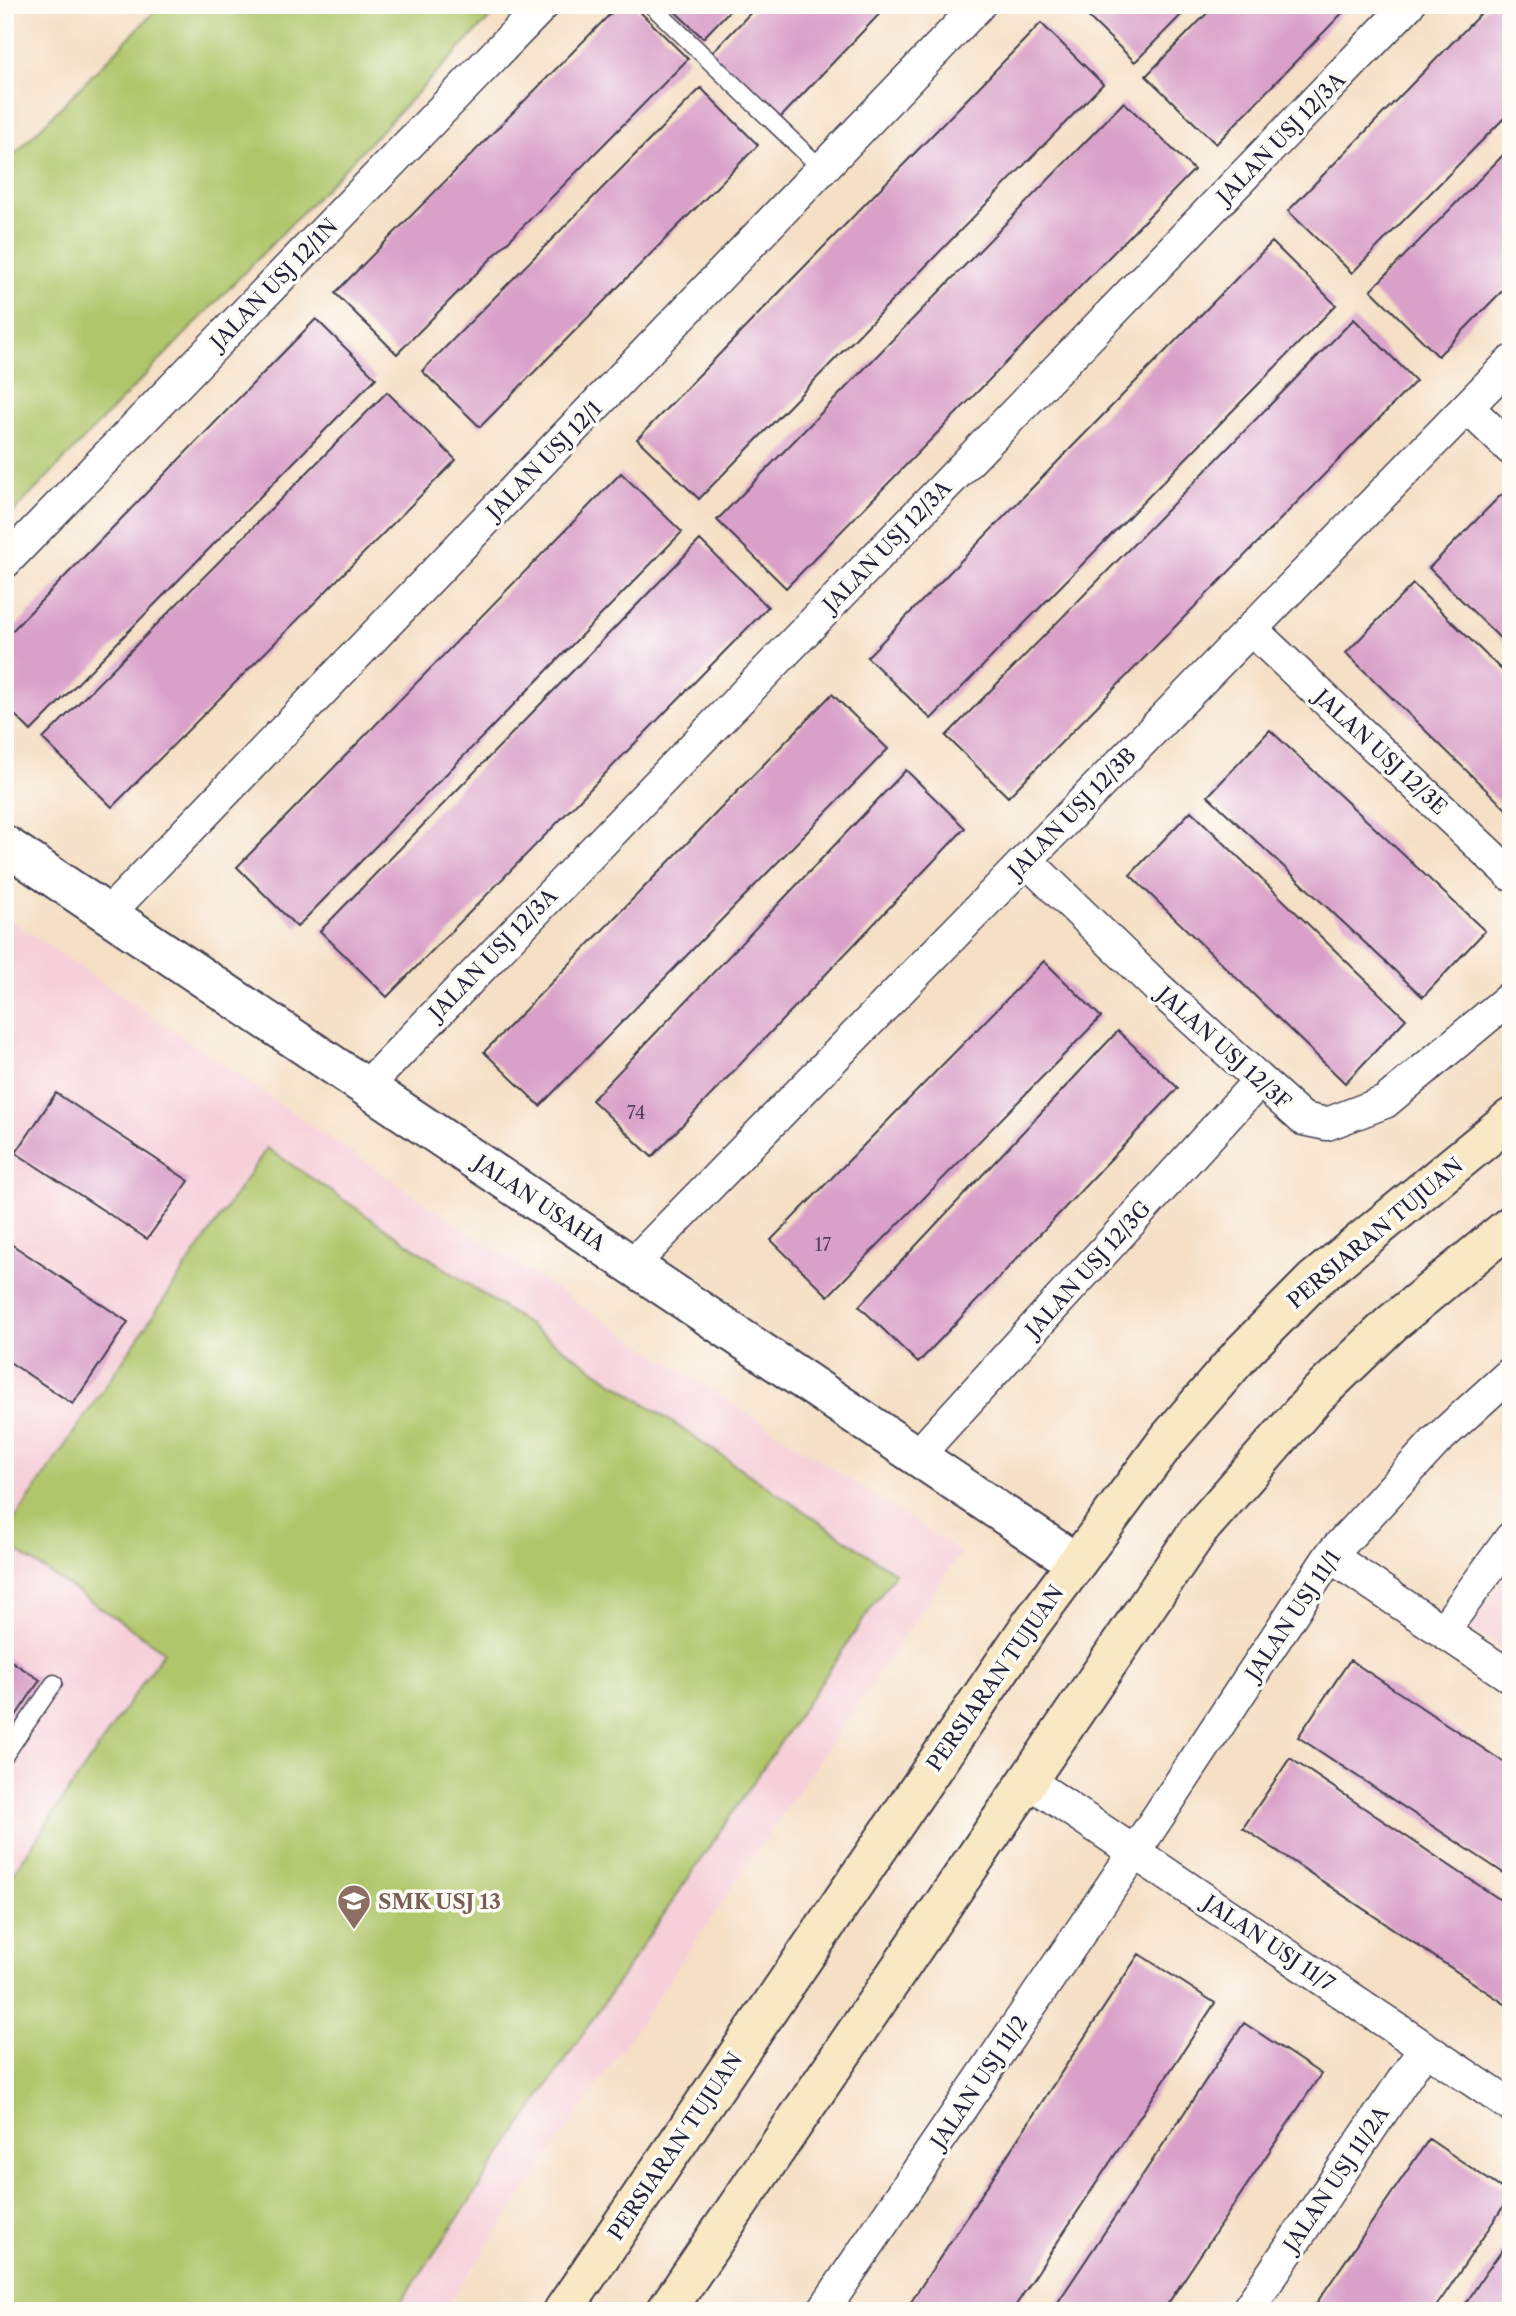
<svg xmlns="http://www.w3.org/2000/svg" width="1516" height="2316" font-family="'Libre Caslon Text',serif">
  <rect width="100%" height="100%" fill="#fdfcf7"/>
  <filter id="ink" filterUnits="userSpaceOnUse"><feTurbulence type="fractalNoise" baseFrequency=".0143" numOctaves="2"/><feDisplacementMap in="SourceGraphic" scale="14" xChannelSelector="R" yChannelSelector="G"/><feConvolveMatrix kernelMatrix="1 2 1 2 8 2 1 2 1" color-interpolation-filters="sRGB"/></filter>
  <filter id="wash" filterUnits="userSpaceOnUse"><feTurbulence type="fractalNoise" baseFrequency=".00686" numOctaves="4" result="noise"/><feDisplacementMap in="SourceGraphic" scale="28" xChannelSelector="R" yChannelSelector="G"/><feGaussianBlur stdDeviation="1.57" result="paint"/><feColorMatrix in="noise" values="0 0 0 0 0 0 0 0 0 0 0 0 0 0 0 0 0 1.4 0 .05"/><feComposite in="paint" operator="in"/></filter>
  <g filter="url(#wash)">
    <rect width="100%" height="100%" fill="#f5dfc5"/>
    <path fill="#f6cfd9" d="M5,916L469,1233L961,1552L443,2311H5Z
      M1511,1570V1655L1469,1628Z"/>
    <path fill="#b0c66a" stroke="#697452" stroke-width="2" d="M161,5H502L5,521V164Z
      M267,1148L895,1573L395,2311H5V1885L164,1651L5,1543V1534Z"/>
    <g id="blocks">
      <path fill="#d9a0c9" d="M619,5H633L688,59L397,354L335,293Z
        M668,5H735L703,38Z
        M758,5H888L780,118L712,53Z
        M1076,5H1191L1135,62Z
        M1215,5H1350L1216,144L1146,76Z
        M1489,5H1511V111L1352,273L1288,211Z
        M1041,23L1103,84L699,499L637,439Z
        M701,88L758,145L480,427L422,371Z
        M1124,102L1194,170L786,588L717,520Z
        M1511,147V282L1438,356L1371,290Z
        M1272,242L1336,305L931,719L867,657Z
        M316,319L376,378L31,731L5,705V638Z
        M1354,319L1416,381L1008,797L946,736Z
        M387,392L456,460L112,807L43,739Z
        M621,473L682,532L297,927L237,867Z
        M1501,495L1511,505V649L1429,568Z
        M700,540L768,607L387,997L320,931Z
        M1413,584L1511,679V814L1346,653Z
        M832,694L888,749L540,1106L484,1052Z
        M1270,730L1485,931L1423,997L1208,796Z
        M906,770L965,828L652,1157L592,1100Z
        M1191,811L1406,1019L1345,1083L1130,875Z
        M1044,961L1101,1017L828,1296L771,1240Z
        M1118,1031L1178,1088L918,1363L859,1306Z
        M56,1093L189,1181L147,1239L16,1153Z
        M5,1240L128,1322L73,1404L5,1359Z
        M5,1657L40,1680L5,1732Z
        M1350,1660L1511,1767V1878L1298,1737Z
        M1290,1758L1511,1907V2008L1243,1828Z
        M1139,1954L1215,2003L1012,2311H905Z
        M1244,2023L1321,2074L1163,2311H1052Z
        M1429,2139L1511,2195L1447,2291L1433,2311H1311Z
        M1511,2238V2311H1461L1485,2274Z"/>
    </g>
  </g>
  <g filter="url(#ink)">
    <use href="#blocks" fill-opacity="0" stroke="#423e50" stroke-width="2"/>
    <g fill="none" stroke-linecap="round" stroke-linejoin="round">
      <g stroke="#423e50" stroke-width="19">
        <path id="service" d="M651,5L822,169
          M5,1755L54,1683"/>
      </g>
      <g stroke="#423e50" stroke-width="35">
        <path id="minor" d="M1467,407L1511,449
          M5,562L543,5
          M1251,629L1511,875
          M1026,860L1158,988L1303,1119L1327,1124L1385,1102L1511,997
          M108,914L979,5
          M366,1087L1408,5
          M632,1265L1511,362
          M917,1456L1259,1081
          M1330,1556L1511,1677
          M1443,1631L1511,1538
          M1027,1780L1511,2106
          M823,2311L1134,1853L1330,1556L1436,1441L1511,1373
          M1247,2311L1425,2048"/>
      </g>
      <g stroke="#423e50" stroke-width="42">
        <path id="tertiary" d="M5,845L1075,1562"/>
      </g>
      <g stroke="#423e50" stroke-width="42">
        <path id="secondary" d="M563,2311L1031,1624L1169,1438L1243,1352L1313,1281L1511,1118
          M666,2311L1198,1531L1317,1395L1391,1324L1511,1225"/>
      </g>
      <use href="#service" stroke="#fff" stroke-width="16"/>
      <use href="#minor" stroke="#fff" stroke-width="32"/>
      <use href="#tertiary" stroke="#fff" stroke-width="38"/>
      <use href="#secondary" stroke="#f8e8c3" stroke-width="38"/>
    </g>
  </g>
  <defs>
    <g id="school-pin" transform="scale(1.75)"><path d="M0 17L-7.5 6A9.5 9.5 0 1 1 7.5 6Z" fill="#8d6e63" stroke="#fdfcf7"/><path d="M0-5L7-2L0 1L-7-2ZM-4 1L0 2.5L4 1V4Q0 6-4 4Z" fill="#fff"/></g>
  </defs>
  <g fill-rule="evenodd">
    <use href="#school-pin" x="354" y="1901"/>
  </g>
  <g text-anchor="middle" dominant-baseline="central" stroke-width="7" stroke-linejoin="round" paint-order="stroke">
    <g font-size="18" fill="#50425e">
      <text x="636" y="1113">74</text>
      <text x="823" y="1245">17</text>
    </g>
    <g font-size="21" fill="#22223b" stroke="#fdfcf7">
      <text transform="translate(1281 138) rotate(-46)">JALAN USJ 12/3A</text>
      <text transform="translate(274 284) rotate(-46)">JALAN USJ 12/1N</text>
      <text transform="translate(544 460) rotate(-46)">JALAN USJ 12/1</text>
      <text transform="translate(887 546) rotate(-46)">JALAN USJ 12/3A</text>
      <text transform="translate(1381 752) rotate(43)">JALAN USJ 12/3E</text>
      <text transform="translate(1072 813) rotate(-46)">JALAN USJ 12/3B</text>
      <text transform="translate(493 954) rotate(-46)">JALAN USJ 12/3A</text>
      <text transform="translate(1224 1048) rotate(42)">JALAN USJ 12/3F</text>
      <text transform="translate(540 1203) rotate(34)">JALAN USAHA</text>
      <text transform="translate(1375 1233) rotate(-40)">PERSIARAN TUJUAN</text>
      <text transform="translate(1088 1269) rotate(-48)">JALAN USJ 12/3G</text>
      <text transform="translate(1293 1615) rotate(-56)">JALAN USJ 11/1</text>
      <text transform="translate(995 1678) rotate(-55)">PERSIARAN TUJUAN</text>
      <text transform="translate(1269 1943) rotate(34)">JALAN USJ 11/7</text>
      <text transform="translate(979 2082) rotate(-56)">JALAN USJ 11/2</text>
      <text transform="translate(675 2146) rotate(-56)">PERSIARAN TUJUAN</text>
      <text transform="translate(1336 2179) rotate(-56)">JALAN USJ 11/2A</text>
    </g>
    <g font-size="21" font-weight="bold" fill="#785e54" stroke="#fdfcf7" text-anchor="start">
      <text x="378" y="1901">SMK USJ 13</text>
    </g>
  </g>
  <rect width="1516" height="2316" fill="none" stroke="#fdfcf7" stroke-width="28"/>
</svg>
